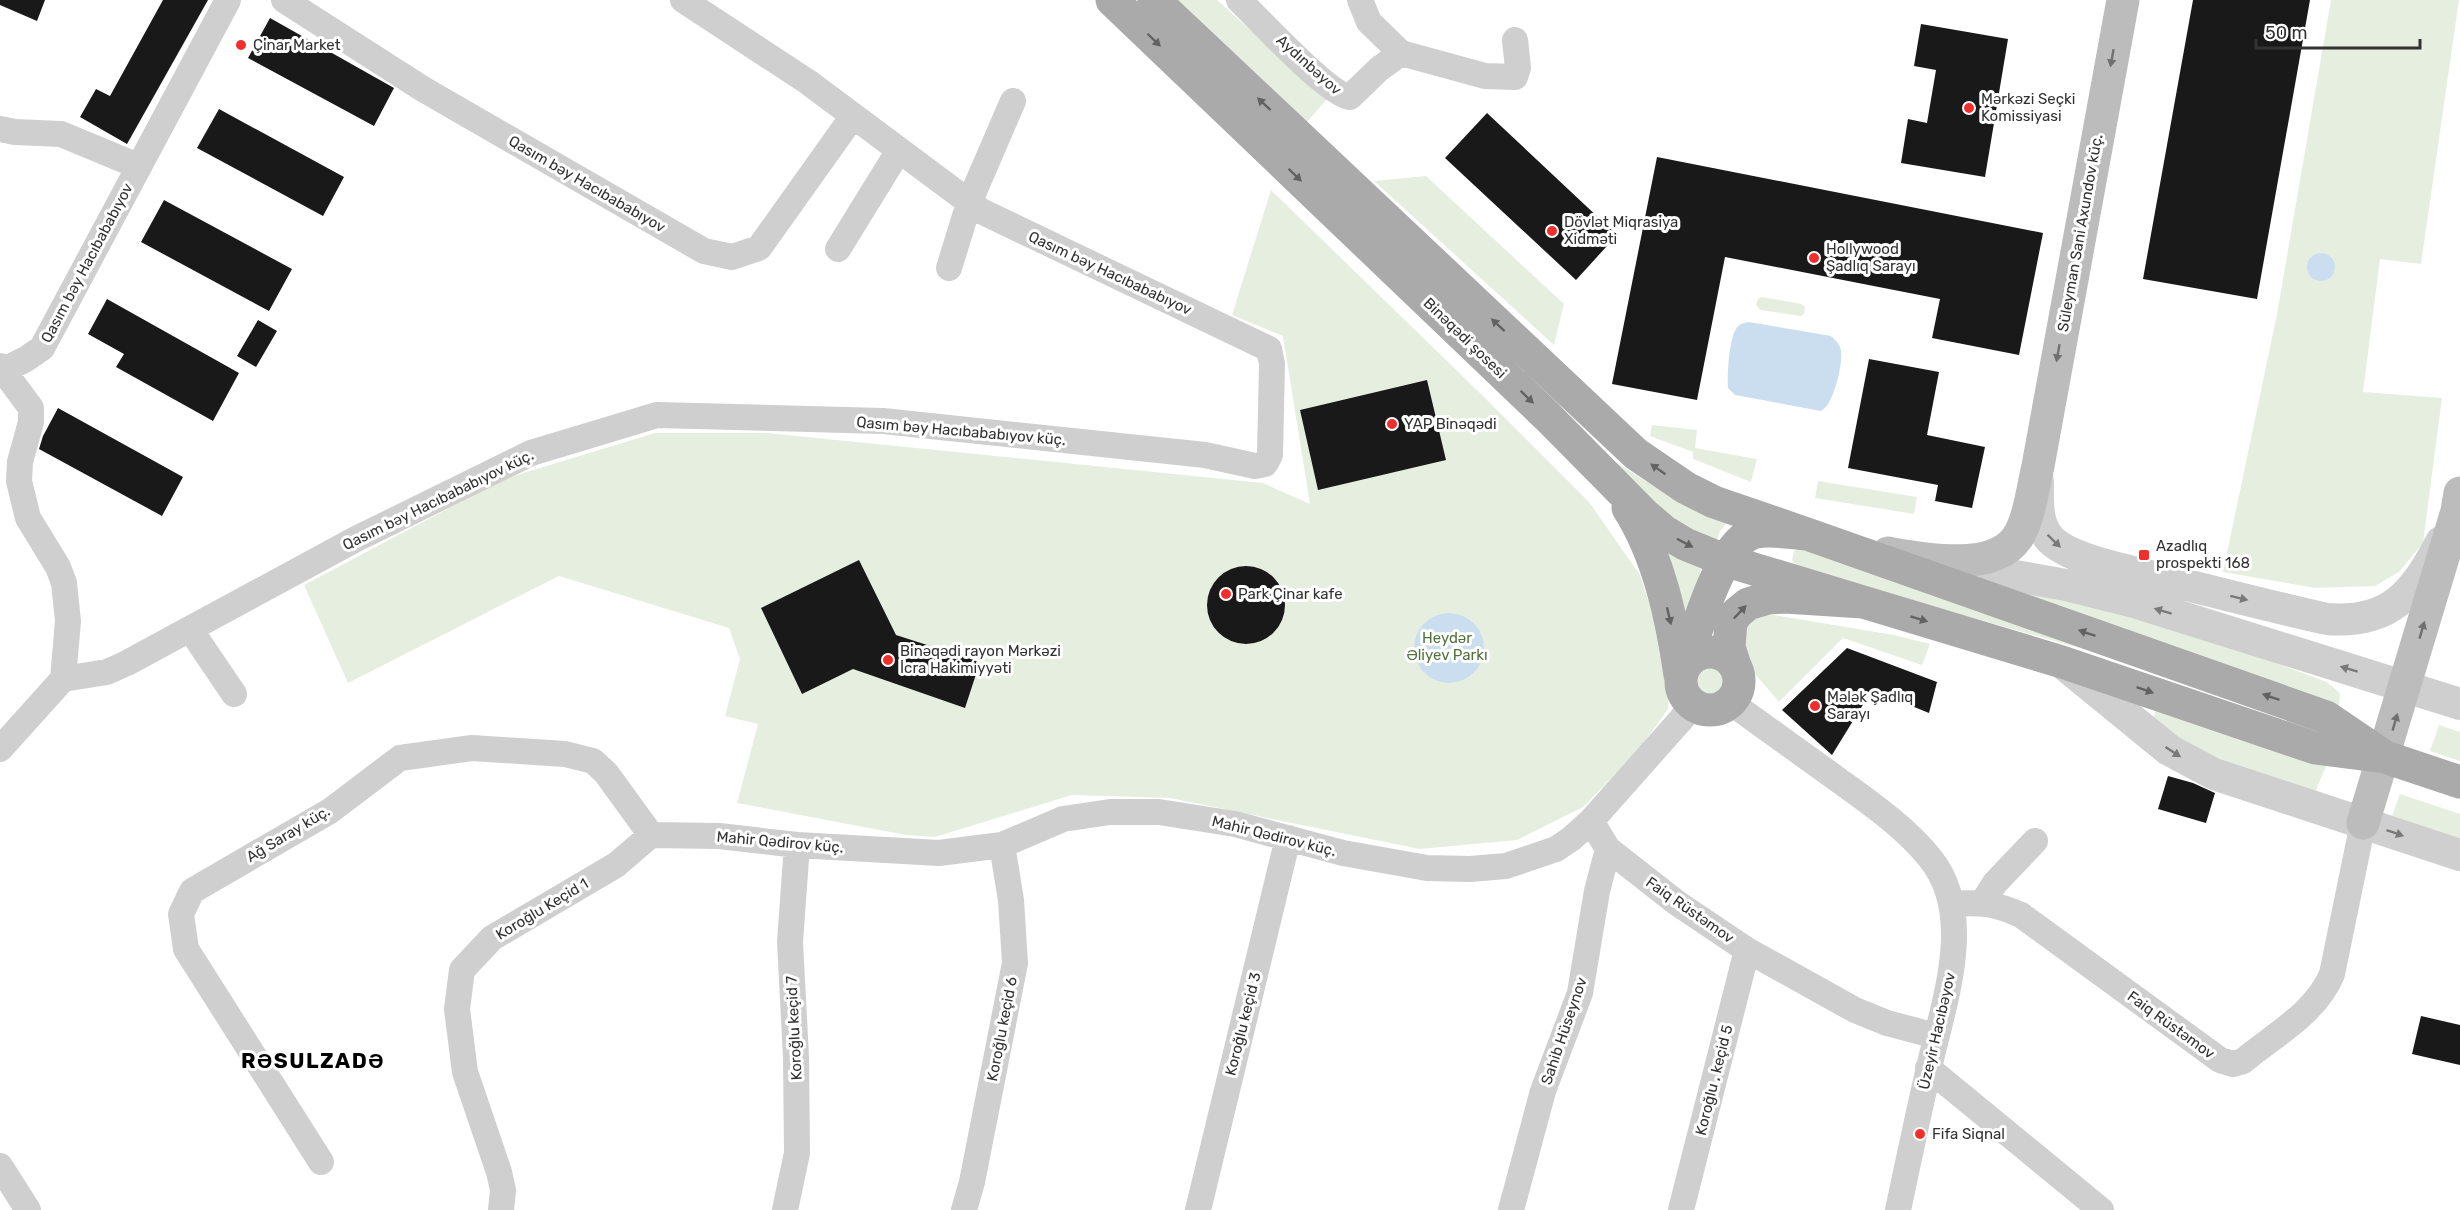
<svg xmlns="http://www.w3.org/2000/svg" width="2460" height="1210" font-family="Rubik,sans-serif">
  <rect width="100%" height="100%" fill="#fff"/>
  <path fill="#e6efdf" d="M1176,0H1217L1327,99L1306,123Z
    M2331,0H2459L2421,264L2380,259L2363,392L2442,398L2423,543L2399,572L2375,586L2315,588L2223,572L2277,314Z
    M1426,176L1564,304L1554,345L1374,181Z
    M1271,190L1481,394L1589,502L1640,575L1661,641L1670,681L1668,709L1637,752L1583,807L1517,840L1420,849L1170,798L1072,795L935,837L906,835L737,803L758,724L725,716L740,659L729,628L559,576L348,683L304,585L504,479L655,433H767L1263,483L1310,504L1283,336L1232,315Z
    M1762,297L1801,304L1805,307L1804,314L1801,316L1760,310L1756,305L1758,299Z
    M1652,425L1697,430L1695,448L1757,459L1751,482L1693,459V452L1650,436Z
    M1598,451L1666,494L1727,523L1719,533L1716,547L1666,517Z
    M1818,481L1917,497L1914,514L1815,498Z
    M1654,540L1701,569L1687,631Z
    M1802,548L2087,650L1797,568L1792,560L1794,551Z
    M1979,583L2060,594L2235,648L2327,682L2340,693L2339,708Z
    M1762,613L1894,635L1930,644L1922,665L1843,638L1779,702L1740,656L1743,623Z
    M1692 681a18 18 0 1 1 36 0a18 18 0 1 1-36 0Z
    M2156,710L2327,764L2315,792L2204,757L2152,721Z
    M2439,725L2460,732V761L2430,751Z
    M2400,794L2460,814V839L2392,816Z"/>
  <path fill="#cbdeef" d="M2307 267a14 14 0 1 1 28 0a14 14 0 1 1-28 0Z
    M1749,322L1831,336C1836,341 1840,344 1841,351C1843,365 1833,406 1821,411L1735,395L1728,388C1727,375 1729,340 1736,329C1739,324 1743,323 1749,322Z
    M1414 648a35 35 0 1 1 70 0a35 35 0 1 1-70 0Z"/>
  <path fill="#191919" d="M0,0H45L37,21L0,5Z
    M163,0H208L127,144L80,117L96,89L110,96Z
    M2193,0H2310L2257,299L2143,279Z
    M270,18L394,88L374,126L248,58Z
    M1921,24L2008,39L1985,177L1901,163L1908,119L1927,123L1936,70L1914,66Z
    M219,109L344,177L323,216L197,148Z
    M1487,113L1617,235L1576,280L1445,158Z
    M1657,157L2043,233L2019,355L1932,338L1940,299L1725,257L1697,400L1612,384Z
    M164,200L292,269L269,311L141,242Z
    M107,299L239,373L213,421L116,367L124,354L88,334Z
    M258,320L277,331L256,367L237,356Z
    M1869,359L1939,372L1927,435L1985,447L1972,508L1935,501L1938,485L1848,468Z
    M1427,380L1446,460L1318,490L1300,410Z
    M58,408L183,477L162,516L39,449L43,436Z
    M859,560L896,635L980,662L965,708L853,669L802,694L761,608Z
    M1207 605a39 39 0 1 1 78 0a39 39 0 1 1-78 0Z
    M1847,648L1937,682L1929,713L1872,690L1832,755L1782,710Z
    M2168,776L2193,783L2215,793L2206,823L2158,809Z
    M2421,1016L2460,1025V1065L2412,1054Z"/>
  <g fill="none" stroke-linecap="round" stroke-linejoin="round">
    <path stroke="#cfcfcf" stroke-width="26" d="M284,0L423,89L704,251L732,257L759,248L853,116
      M1239,0C1259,19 1328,95 1350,97L1379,69L1401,53L1485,76L1515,77L1518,68L1515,40
      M1360,0L1369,22L1401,53
      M0,129L15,132L61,134L138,166
      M838,249L899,150
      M949,268L969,203L1013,101
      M0,366L31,408V422L20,462L19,481L28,518L58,567L64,583L68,621L63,679
      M0,372L26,359L42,348L228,0
      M190,629L234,694
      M1730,702C1765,727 1801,753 1837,779C1870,803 1904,826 1930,858C1977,916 1943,1004 1929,1068C1918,1115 1908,1163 1898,1210
      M0,749L63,679L107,672L127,663L356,539L531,453L657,415L883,421L1205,455L1255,466L1265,464L1270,455L1272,364L1269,349L981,211L808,82L683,0
      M1591,821L1608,849L1677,903L1747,950L1855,1010L1887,1023L1936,1036
      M651,835L719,836L797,845L939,853L1002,845L1063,819L1110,812H1159L1235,824L1343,853L1427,868L1470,869L1506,866L1556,849L1571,839L1591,821L1694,705
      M1983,902L1995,883L2035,841
      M1951,904C1980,902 1994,903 2021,915L2220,1060L2233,1064L2243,1061C2274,1035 2316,1013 2332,974L2363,823
      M1928,1068L2101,1210
      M321,1162L186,949L181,914L192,891L330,811L400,758L472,748L565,754L593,761L606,773L651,835
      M0,1166L28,1210
      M501,1210L503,1190L499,1172L465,1072L457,1009L462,970L492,938L616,865L651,835
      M785,1210L797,1153L796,1057L790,942L797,845
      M964,1210L972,1182L1015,963L1011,900L1002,845
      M1198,1210L1288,838
      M1511,1210L1543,1091L1580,993L1597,891L1608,849
      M1681,1210L1747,950"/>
    <path stroke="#cfcfcf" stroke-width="32" d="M2038,482C2038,502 2036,523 2050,539C2071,561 2136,572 2166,580C2220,593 2273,607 2327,619C2390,624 2414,594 2441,542
      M1953,565L2066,585L2134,602L2460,704
      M2065,665L2169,750L2214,774L2460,855"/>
    <path stroke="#bcbcbc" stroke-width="33" d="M1888,553C1922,559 1993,573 2017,538C2029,521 2033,487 2038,466L2123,0
      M2363,823L2457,511L2460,493"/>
    <path stroke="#aaa" stroke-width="33" d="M1112,0L1548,417L1645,515L1665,532L1685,544L1724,560L1863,602
      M1154,0L1636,454L1686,488L1714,502L1807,534
      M1628,508C1659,557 1672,619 1680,675
      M1681 681a29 29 0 1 1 58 0a29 29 0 1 1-58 0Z
      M1735,666L1729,647L1731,622L1737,613L1748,604L1768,598L1785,597L1863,602L2062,662L2315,748L2385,757L2460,782
      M1683,670C1695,637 1720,539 1756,532C1772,529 1791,533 1807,534L2326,717L2385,757"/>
  </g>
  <defs><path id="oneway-solid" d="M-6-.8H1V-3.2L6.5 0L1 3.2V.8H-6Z" transform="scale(1.5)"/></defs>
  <g fill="#626262">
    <use href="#oneway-solid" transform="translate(1154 40) rotate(44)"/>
    <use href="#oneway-solid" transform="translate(1264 104) rotate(-137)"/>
    <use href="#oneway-solid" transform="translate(1295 175) rotate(44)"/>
    <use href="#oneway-solid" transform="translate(1498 325) rotate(-137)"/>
    <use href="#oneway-solid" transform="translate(1527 397) rotate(44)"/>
    <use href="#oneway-solid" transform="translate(1658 469) rotate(-145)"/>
    <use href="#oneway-solid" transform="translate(1685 543) rotate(28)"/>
    <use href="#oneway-solid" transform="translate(1740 612) rotate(-46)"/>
    <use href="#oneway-solid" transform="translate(1669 616) rotate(77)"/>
    <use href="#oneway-solid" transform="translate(1919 619) rotate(17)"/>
    <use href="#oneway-solid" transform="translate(2087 633) rotate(-161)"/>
    <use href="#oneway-solid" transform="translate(2145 690) rotate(19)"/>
    <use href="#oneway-solid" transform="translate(2271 697) rotate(-161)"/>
  </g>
  <g fill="#707070">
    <use href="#oneway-solid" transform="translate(2112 58) rotate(100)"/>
    <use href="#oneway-solid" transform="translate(2058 353) rotate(100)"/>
    <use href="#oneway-solid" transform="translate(2422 630) rotate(-74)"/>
    <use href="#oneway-solid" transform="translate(2395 722) rotate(-74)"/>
  </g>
  <g fill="#797979">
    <use href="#oneway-solid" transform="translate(2054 541) rotate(44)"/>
    <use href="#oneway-solid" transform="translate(2239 598) rotate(14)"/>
    <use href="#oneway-solid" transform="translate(2163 611) rotate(-163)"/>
    <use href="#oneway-solid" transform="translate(2349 669) rotate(-163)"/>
    <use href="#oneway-solid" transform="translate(2173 752) rotate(33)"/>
    <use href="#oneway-solid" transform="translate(2395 833) rotate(19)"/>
  </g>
  <g fill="#f02f2c" stroke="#fff" stroke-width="2">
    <circle cx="241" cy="45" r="6"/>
    <circle cx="1969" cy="108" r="6"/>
    <circle cx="1552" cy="231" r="6"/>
    <circle cx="1814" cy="258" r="6"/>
    <circle cx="1392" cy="424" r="6"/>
    <rect x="2138" y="549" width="12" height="12" rx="3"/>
    <circle cx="1226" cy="594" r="6"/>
    <circle cx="888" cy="660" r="6"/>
    <circle cx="1815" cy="706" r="6"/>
    <circle cx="1920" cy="1134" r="6"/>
  </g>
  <g text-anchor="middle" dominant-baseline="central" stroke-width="6" stroke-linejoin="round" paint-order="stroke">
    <g font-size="15" fill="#323232" stroke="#fff" text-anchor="start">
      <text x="253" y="45">Çinar Market</text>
      <text x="1981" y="99">Mərkəzi Seçki<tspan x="1981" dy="17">Komissiyasi</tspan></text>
      <text x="1564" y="222">Dövlət Miqrasiya<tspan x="1564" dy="17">Xidməti</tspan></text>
      <text x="1826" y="249">Hollywood<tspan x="1826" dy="17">Şadlıq Sarayı</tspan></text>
      <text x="1404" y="424">YAP Binəqədi</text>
      <text x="2156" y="546">Azadlıq<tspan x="2156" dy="17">prospekti 168</tspan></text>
      <text x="1238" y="594">Park Çinar kafe</text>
      <text x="900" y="651">Binəqədi rayon Mərkəzi<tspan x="900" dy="17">İcra Hakimiyyəti</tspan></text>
      <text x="1827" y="697">Mələk Şadlıq<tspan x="1827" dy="17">Sarayı</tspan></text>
      <text x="1932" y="1134">Fifa Siqnal</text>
    </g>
    <g font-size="15" fill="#323232" stroke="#fff">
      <text transform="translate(1309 65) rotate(42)">Aydınbəyov</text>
      <text transform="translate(587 184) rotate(30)">Qasım bəy Hacıbababıyov</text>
      <text transform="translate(2080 233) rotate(-80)">Süleyman Sani Axundov küç.</text>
      <text transform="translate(87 263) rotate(-62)">Qasım bəy Hacıbababıyov</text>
      <text transform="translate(1110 273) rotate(25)">Qasım bəy Hacıbababıyov</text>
      <text transform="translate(1465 338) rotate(44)">Binəqədi şosesi</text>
      <text transform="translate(961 431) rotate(5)">Qasım bəy Hacıbababıyov küç.</text>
      <text transform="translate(438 500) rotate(-26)">Qasım bəy Hacıbababıyov küç.</text>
      <text transform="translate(288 834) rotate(-31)">Ağ Saray küç.</text>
      <text transform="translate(1274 836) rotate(14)">Mahir Qədirov küç.</text>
      <text transform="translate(780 842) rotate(5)">Mahir Qədirov küç.</text>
      <text transform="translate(542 909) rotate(-31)">Koroğlu Keçid 1</text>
      <text transform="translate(1690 910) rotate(35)">Faiq Rüstəmov</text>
      <text transform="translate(1243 1024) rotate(-76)">Koroğlu keçid 3</text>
      <text transform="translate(2171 1025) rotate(36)">Faiq Rüstəmov</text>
      <text transform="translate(794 1028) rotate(-93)">Koroğlu keçid 7</text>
      <text transform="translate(1002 1029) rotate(-79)">Koroğlu keçid 6</text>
      <text transform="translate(1564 1031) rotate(-71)">Sahib Hüseynov</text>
      <text transform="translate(1937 1031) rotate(-77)">Üzeyir Hacıbəyov</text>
      <text transform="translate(1714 1080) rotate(-76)">Koroğlu , keçid 5</text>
    </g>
    <g font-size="15" fill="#50713b" stroke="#fff">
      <text x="1447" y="638">Heydər<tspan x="1447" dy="17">Əliyev Parkı</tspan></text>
    </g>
    <g font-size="21" font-weight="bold" letter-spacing="1.5" fill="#000" stroke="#fff">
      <text x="313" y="1060">RƏSULZADƏ</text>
    </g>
  </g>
  <path d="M2256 39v9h164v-9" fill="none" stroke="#323232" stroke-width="3"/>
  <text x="2265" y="39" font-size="18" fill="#323232" stroke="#ffffff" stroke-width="4.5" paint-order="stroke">50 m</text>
</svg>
